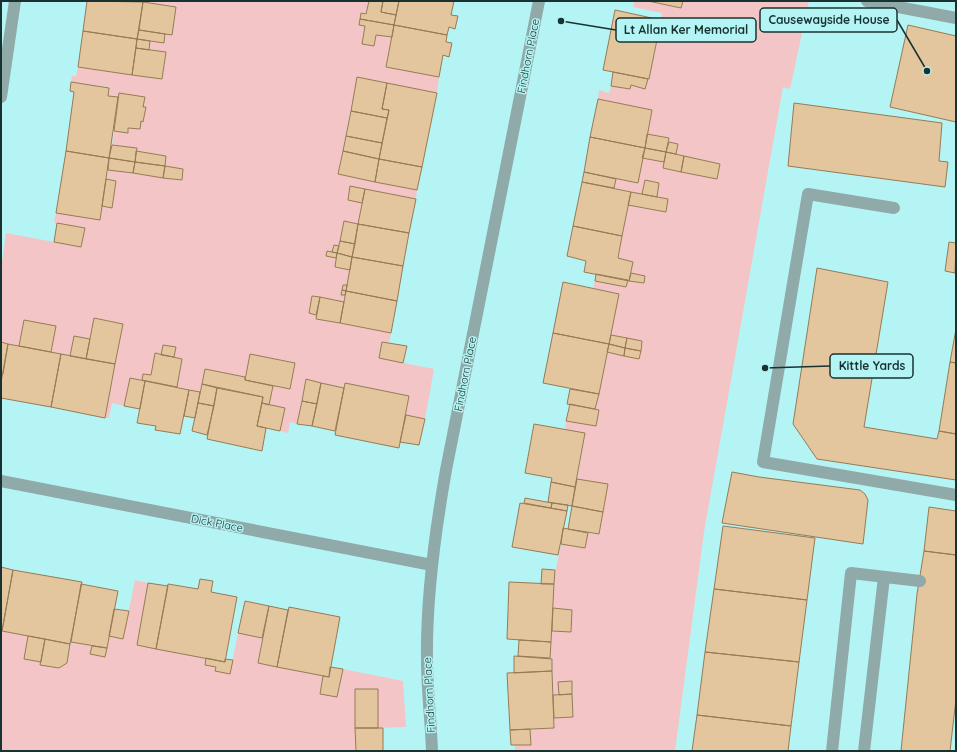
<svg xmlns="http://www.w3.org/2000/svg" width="957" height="752" font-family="Quicksand,sans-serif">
  <rect width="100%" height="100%" fill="#b5f4f4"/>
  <path fill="#f3c5c6" d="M136,1H369L366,14L361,13L365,26L362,44L374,46L376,35L392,37L386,67L439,77L437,93L357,78L338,174L417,190L416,199L350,187L348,200L362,203L358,224L344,221L339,246L334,245L332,252L327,251L326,256L336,258L335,267L350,270L347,285H343L341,294L345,295L344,302L312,296L309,313L316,315V319L391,333L389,343L382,342L379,358L434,369L425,419L406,415L409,396L345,383L344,388L306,380L297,424L290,422L288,433L280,431L269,405L273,386L290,389L295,363L250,354L245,377L205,369L200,392L177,387L182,359L174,357L176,347L164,345L161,355L151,375L143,374L142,380L130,378L124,406L112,403L109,418H105L123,324L94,318L90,339L74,336L70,356L51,352L55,326L24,320L19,346L1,342V270L6,233L81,247L85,229L54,223L56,213L102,206L112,207L116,181L106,179L108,170L182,180L183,169L165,166L166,156L136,151V148L112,145L114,131L127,133L128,128L141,121L143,122L146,108L143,107L145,97L119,93L118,97L108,96L109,87L71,82L72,76H76L78,67L162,78L166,52L149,50L150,41L164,43L165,34L172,35L176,7Z
    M634,1H648L681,8L683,1H809L790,89L783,87L704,532L675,751H515V745H531L530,729L554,728V718L573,716L572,681L559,682V695H553L552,659L550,658L552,631L571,632L572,610L553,608L555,570L556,569L561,544L585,548L588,533L599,534L608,484L577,479L585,434L565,430L566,421L596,426L599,410L595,409L607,352L624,356L641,351L642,341L611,335L618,294L593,288L595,281L626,287L628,280L644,283L645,276L631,273L633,262L618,258L628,205L666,212L668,200L657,197L659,183L645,180L642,194L614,188L616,179L638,183L642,158L664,162V168L717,179L720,164L676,154L677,144L669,142V138L647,134L652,110L598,99L599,90L609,93L611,86L630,89L631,85L645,88L648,79H649L662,13L633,7Z
    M135,580L148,583L137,645L206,658L205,665L216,667V671L230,674L238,633L262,638L258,663L323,676L320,694L337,697L343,669L403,681L406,727L378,728V689H356V751H1V631L28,636L41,662L40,665L59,668L67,663L71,642L92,646L90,654L105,657L109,636L123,639Z"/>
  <path fill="#e4c69e" stroke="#967b54" d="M87,1L143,2L137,39L83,31Z
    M369,1H383L381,12L396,15L394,25L360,19L361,13L366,14Z
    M383,1H399L396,15L381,12Z
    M399,1H454L451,15L458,16L455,29L449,27L447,35L394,25Z
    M648,1H683L681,8Z
    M143,2L176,7L172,35L139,30Z
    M615,10L661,20L649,79L603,70Z
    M360,19L394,25L392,37L376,35L374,46L362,44L365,26L359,25Z
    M394,25L447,35L446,42L452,43L449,57L443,55L439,77L386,67Z
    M908,25L956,36V122L890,107Z
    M139,30L165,34L164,43L137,39Z
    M83,31L137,39L132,75L78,67Z
    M137,39L150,41L149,50L136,48Z
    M136,48L166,52L162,79L132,75Z
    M613,72L648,79L645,89L631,85L630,89L611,86Z
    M357,77L387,83L382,109L389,110L387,118L351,111Z
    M71,82L109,88L108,96L118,97L109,158L66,151L74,92L70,91Z
    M387,83L437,93L422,167L379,159L389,110L382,109Z
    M119,93L145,97L143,107H146L143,122L141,121L140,129L128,128V133L114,131Z
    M598,99L652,110L645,148L590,137Z
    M794,103L942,123L939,161L948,162L945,187L788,166Z
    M351,111L387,118L382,143L346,136Z
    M647,134L669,138L666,152L645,148Z
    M346,136L382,143L379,159L343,151Z
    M590,137L645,148L638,183L584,172Z
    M669,142L678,144L676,154L666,152Z
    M112,145L137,148L135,162L109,158Z
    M645,148L666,152L664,162L642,158Z
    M66,151L109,158L100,220L56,213Z
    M136,151L166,156L165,166L135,162Z
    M343,151L379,159L375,182L338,174Z
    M666,152L684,156L681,172L663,168Z
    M684,156L720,164L717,179L681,172Z
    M109,158L135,162L133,173L108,170Z
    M379,159L422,167L417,190L375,182Z
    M135,162L165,166L163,178L133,173Z
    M165,166L183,169L182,180L163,178Z
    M584,172L616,179L614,188L582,182Z
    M106,179L116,181L112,208L102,206Z
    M645,180L659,183L657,197L642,194Z
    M582,182L631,192L622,236L573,226Z
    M350,186L365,189L362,203L348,200Z
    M365,189L416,199L409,233L358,224Z
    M631,192L668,199L666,212L628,205Z
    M344,221L358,224L355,244L340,241Z
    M57,223L85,228L81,247L54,242Z
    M358,224L409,233L403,266L352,257Z
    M573,226L622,236L618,258L633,262L629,281L584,272L586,261L567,256Z
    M340,241L355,244L352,257L337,253Z
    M949,242L956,243L955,273L945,271Z
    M334,245L339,246L337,253L332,252Z
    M327,251L337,253L336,258L326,256Z
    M337,253L352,257L350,270L335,267Z
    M352,257L403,266L397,301L346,291Z
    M817,268L888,282L864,427L937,439L939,431L956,434V480L817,459L793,424Z
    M631,273L645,276L644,283L629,281Z
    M596,274L628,280L626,287L595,281Z
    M563,282L619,294L609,344L553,333Z
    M343,285H347L346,291L342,290Z
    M342,290L346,291L345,295H341Z
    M346,291L397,301L391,333L340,323Z
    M312,296L320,297L316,315L309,313Z
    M320,297L344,302L340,323L316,319Z
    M94,318L123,324L115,364L86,359Z
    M24,320L56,326L51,352L19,346Z
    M956,329V363L950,362Z
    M553,333L609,344L599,394L543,383Z
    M611,335L627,338L625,348L609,344Z
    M74,336L90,339L86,359L70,356Z
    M627,338L642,341L641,351L625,348Z
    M1,342L8,344L3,374H1Z
    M382,342L407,346L403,363L379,358Z
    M8,344L61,354L51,407L1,398V382Z
    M609,344L625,348L624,356L607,352Z
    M163,345L176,347L174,357L161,355Z
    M625,348L641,351L639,359L624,356Z
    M155,353L182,359L177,387L142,380L143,374L151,375Z
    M61,354L115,364L105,418L51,407Z
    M250,354L295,363L290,389L245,380Z
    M950,362L956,363V434L939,431Z
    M205,369L245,377V380L273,386L269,405L262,403L263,397L202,384Z
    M130,378L145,381L140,409L124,406Z
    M306,379L321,383L317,404L302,401Z
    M145,381L189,390L180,434L155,430L156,426L137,423Z
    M321,383L344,388L335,431L312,426Z
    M345,383L409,396L399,448L335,435Z
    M202,384L217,388L214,406L198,403Z
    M217,388L263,397L257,426L266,428L262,451L207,439Z
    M570,389L599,394L595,409L567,404Z
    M189,390L200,392L195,418L184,416Z
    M302,401L317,404L312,426L297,424Z
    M198,403L214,406L207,435L192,431Z
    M262,403L285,408L280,431L257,426Z
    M570,404L599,410L596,426L566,421Z
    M406,415L425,419L419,445L400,442Z
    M534,424L585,433L575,487L551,482L552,478L525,473Z
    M732,472L759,477L860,490L865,494L868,500L863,544L722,523Z
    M577,479L608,484L603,512L572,506Z
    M551,482L575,487L572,506L548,502Z
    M525,498L552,503L551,508L524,503Z
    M520,503L567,511L558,555L512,547Z
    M552,503L568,505L567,511L551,508Z
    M572,506L603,512L599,534L568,529Z
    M929,507L956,511V555L924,551Z
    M723,526L815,538L807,600L714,589Z
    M563,528L588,533L585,548L561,544Z
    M924,551L956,555V699L950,751H901L917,594Z
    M1,567L13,570L2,631H1Z
    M542,569L555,570L554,584H541Z
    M13,570L82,582L70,644L2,631Z
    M200,579L213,581L211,592L237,597L225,662L156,649L168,584L198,589Z
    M509,582L554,584L551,642L507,639Z
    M148,583L168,586L156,649L137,645Z
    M81,584L118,591L107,648L71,642Z
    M714,589L807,600L799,662L705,652Z
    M245,601L269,606L262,638L238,633Z
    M269,606L288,610L277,667L258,663Z
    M289,607L340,617L329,677L277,667Z
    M553,608L572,610L571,632L552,631Z
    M114,609L129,611L123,639L109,636Z
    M28,636L45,639L41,662L24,659Z
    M45,639L70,644L67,663L59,668L40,665Z
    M519,640L551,642L550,658L518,656Z
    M92,646L107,648L105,657L90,654Z
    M705,652L799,662L791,726L697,715Z
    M514,656L552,659V671L514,673Z
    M206,658L225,662V659L233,660L230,674L215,671L216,667L205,665Z
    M330,667L343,669L337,697L320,694L323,676L329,677Z
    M552,671L554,728L510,730L507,673Z
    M572,681V694L559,695L558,682Z
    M355,689H378V728H355Z
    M572,694L573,717L554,718L553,695Z
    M697,715L791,726L788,751H692Z
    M355,728H383V751H356Z
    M530,729L531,745H511L510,730Z"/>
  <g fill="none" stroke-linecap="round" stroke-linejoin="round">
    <path stroke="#90a9a9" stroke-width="12" d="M867,1L956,18
      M894,208L808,194L763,462L956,495
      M832,751L851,573L920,581
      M864,751L884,577"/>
    <path stroke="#90a9a9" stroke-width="12" d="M1,97L15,1
      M1,481L432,565
      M432,751C431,721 427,690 427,660C426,596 435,532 446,470L539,1"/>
  </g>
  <g text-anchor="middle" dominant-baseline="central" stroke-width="3" stroke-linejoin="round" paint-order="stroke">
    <g font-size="11" fill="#183232" stroke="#b5f4f4">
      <text transform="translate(528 56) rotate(-79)">Findhorn Place</text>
      <text transform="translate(465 374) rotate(-79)">Findhorn Place</text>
      <text transform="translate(217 523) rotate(11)">Dick Place</text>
      <text transform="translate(429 695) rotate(-93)">Findhorn Place</text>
    </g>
  </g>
  <path fill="none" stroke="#183232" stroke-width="1.5" d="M927 71L897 20M561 21L616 30M765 368L830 366"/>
  <g fill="#183232" stroke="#b5f4f4" stroke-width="1.5">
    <circle cx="927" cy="71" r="4"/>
    <circle cx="561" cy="21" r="4"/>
    <circle cx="765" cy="368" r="4"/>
  </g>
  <g fill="#b5f4f4" stroke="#183232" stroke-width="1.5">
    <rect x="760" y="8" width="137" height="24" rx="4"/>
    <rect x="616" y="18" width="140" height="24" rx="4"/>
    <rect x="830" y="354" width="83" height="24" rx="4"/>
  </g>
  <g font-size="12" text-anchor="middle" font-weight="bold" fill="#183232">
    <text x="829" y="24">Causewayside House</text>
    <text x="686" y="34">Lt Allan Ker Memorial</text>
    <text x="872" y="370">Kittle Yards</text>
  </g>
  <rect width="957" height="752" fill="none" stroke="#183232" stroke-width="4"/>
</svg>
